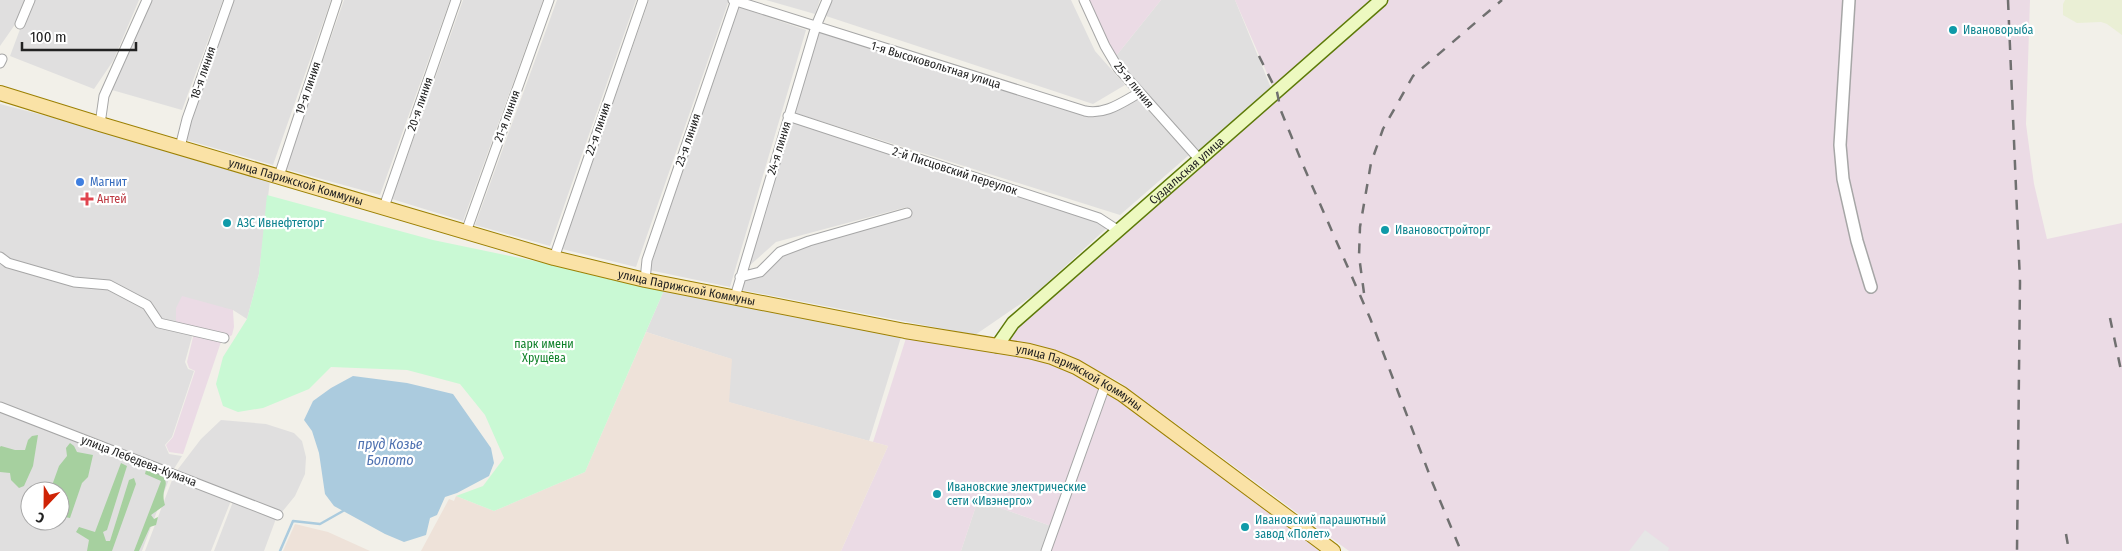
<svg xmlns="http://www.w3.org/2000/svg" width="2122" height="551" font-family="'Fira Sans Condensed',sans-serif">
  <rect width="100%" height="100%" fill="#f2f0e9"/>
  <path fill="#e0dfdf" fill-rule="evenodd" d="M0,0H25L14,26L0,46Z
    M31,0H139L113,61L94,89L10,56Z
    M150,0H223L182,110L112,90Z
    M234,0H331L273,165L183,139Z
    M344,0H450L380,195L285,169Z
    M463,0H543L463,221L392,199Z
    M557,0H636L550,246L475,225Z
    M649,0H729L636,267L562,249Z
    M766,0H820L815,14Z
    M832,0H1071L1095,51L1125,85L1093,104L826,16Z
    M1161,0H1235L1271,88L1198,153L1112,61Z
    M739,7L806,30L730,287L649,270Z
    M825,32L1092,116L1134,95L1189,155L1120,215L795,113L819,33Z
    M0,104L62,120L270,180L259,274L247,319L233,310L176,308V323L159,322L148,304L110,284L76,281L10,261L0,255Z
    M793,119L1110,225L1035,294L975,335L742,290L743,282L759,275L782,253L910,217L907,207L776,242L748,267Z
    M0,259L109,287L146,307L158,324L193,333L185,362L188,369L194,371L172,437L165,445L169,454L182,456L172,472L0,405Z
    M665,288L902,334L869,441L728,402L731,359L646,332Z
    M0,408L171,474L142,551H0ZM30,491H60V521H30Z
    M221,420L266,424L294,433L302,441L306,457L305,474L295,496L282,512L278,513L175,473L201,439Z
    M174,475L232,498L211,551H145Z
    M234,499L277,516L264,551H214Z
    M978,500L1051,526L1043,551H961Z"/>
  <path fill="#ebdbe5" d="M1079,0H1161L1112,61L1101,48Z
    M1235,0H1370L1273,87Z
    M1377,0H2030L2026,124L2034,184L2047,239L2122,223V551H1349L1118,381L1078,362L1008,341L1006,329Z
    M182,296L233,310L234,327L232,335L227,338L176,323V308Z
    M194,333L222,339L183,454L169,452L166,445L173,437L195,371L189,368L187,362Z
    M907,335L1046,361L1102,385L1051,526L978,500L961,551H841L888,446L873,442Z
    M1109,390L1329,551H1051Z"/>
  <path fill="#eee2d9" d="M646,332L732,359L729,402L888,446L841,551H421L449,499L454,501L456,496L494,511L585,472Z
    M295,524L328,532L370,551H283Z"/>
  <path fill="#eaefd5" d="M2065,0H2122V35L2107,24L2101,22L2077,23L2063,15V4Z"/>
  <path fill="#a6d09f" d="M38,435L33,466L24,486L19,488L11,480L10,473L0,472V447L1,446L15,450H25L28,440L32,436Z
    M70,443L74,446L77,452L93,455L88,477L82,483L70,518L60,516V491H50L59,466L67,456L66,448Z
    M121,463L127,466L107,530L103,532L106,541H110L129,480L134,478L136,484L112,551H87L89,540L76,532L79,527L95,532Z
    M147,466C180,484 158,483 165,505L151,515L154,519L158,517L156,525L150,527L139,551H134L161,481L145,474Z"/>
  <path fill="#c9f9d4" d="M267,195L433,240L665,288L585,472L494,511L456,496L483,486L504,458L485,415L460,384L407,370L331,367L309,389L263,408L238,412L223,406L216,384L223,357L247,319L259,274Z"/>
  <path fill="#e6e6e6" d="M1645,530L1669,548L1668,551H1629Z"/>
  <path fill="#abcbde" d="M353,376L407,383L453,394L491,448L494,463L489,476L457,493L445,497L437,515L430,518L426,535L404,542L385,534L334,506L325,494L319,453L312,431L304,420L313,401L331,388Z"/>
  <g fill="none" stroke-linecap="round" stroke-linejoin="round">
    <path stroke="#abcbde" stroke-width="2.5" d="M280,551L293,521L320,524L343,511"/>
    <g stroke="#a6a6a6" stroke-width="11">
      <path id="minor" d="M733,0L1085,111C1105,115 1121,103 1139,93
        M1084,0L1105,46L1118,68L1200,160
        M20,24L30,0
        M0,63L2,59
        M788,116L1099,218L1119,231
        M100,124L104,96L147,0
        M180,147L187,119L229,0
        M279,176L337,0
        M384,207L456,0
        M466,232L549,0
        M0,257L8,263L74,282L109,285L147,305L159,323L224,338
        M554,258L643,0
        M740,277L760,272L780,252L809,241L907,213
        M645,280L647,260L736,0
        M735,297L816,26L827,0
        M0,407L278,515
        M1046,551L1106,383"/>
    </g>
    <g stroke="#a6a6a6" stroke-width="14">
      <path id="tertiary" d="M1849,0L1840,145L1843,179L1857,241L1871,287"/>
    </g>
    <g stroke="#5d7a08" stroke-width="15">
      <g id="secondary">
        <path id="s1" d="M997,346L1013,323L1381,0"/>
      </g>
    </g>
    <g stroke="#9c8004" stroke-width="16">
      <g id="primary">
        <path id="s2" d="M0,93L100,124L554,258L645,280L905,331L1029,351L1052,357L1076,367L1122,394L1333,551"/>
      </g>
    </g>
    <use href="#minor" stroke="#fff" stroke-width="9"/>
    <use href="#tertiary" stroke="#fff" stroke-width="11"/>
    <use href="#secondary" stroke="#edf9c0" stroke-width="12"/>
    <use href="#primary" stroke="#fae2a6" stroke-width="14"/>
    <path stroke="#707070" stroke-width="2.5" stroke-dasharray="10 10" stroke-linecap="butt" d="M2008,0L2020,282L2017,551
      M1259,56L1277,92L1281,111L1303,165L1370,318L1433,484L1461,551
      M1364,293L1359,256L1360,227L1371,163L1383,129L1413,76L1502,0
      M2110,318L2122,375
      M2066,534L2069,551"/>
  </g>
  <g fill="#0f9aa8" stroke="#fff" stroke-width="2">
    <circle cx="1953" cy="30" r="5"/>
    <circle cx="227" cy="223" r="5"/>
    <circle cx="1385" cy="230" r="5"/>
    <circle cx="937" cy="494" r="5"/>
    <circle cx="1245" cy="527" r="5"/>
  </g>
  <circle fill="#3f7fe0" stroke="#fff" stroke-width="2" cx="80" cy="182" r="5"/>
  <path fill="#e0444e" stroke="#fff" stroke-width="2" d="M84.5 191.5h5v5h5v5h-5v5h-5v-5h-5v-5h5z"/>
  <g text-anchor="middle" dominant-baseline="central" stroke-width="4.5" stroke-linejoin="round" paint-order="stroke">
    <g font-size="12" fill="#0d838f" stroke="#fff" text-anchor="start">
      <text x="1963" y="30">Ивановорыба</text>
      <text x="237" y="223">АЗС Ивнефтеторг</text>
      <text x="1395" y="230">Ивановостройторг</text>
      <text x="947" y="487">Ивановские электрические<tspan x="947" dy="14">сети «Ивэнерго»</tspan></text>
      <text x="1255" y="520">Ивановский парашютный<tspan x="1255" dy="14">завод «Полет»</tspan></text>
    </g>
    <g font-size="12" fill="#222" stroke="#fff">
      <text transform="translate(936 65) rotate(17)">1-я Высоковольтная улица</text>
      <text transform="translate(203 73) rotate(-71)">18-я линия</text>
      <text transform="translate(1134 85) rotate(51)">25-я линия</text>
      <text transform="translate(308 88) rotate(-71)">19-я линия</text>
      <text transform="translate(420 104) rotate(-71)">20-я линия</text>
      <text transform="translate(507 116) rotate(-70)">21-я линия</text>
      <text transform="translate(598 129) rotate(-71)">22-я линия</text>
      <text transform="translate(688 140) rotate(-71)">23-я линия</text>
      <text transform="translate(779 148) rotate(-73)">24-я линия</text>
      <text transform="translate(955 171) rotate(18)">2-й Писцовский переулок</text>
      <text stroke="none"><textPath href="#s1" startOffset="259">Суздальская улица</textPath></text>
      <text stroke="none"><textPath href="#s2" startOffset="309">улица Парижской Коммуны</textPath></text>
      <text stroke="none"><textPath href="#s2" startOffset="714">улица Парижской Коммуны</textPath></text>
      <text stroke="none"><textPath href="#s2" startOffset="1119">улица Парижской Коммуны</textPath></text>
      <text transform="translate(139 461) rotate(21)">улица Лебедева-Кумача</text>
    </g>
    <g font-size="12" fill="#366cbe" stroke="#fff" text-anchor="start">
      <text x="90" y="182">Магнит</text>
    </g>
    <g font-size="12" fill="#be3a42" stroke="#fff" text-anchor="start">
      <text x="97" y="199">Антей</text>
    </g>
    <g font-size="12" fill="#0f8129" stroke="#fff">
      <text x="544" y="344">парк имени<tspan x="544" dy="14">Хрущёва</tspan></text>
    </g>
    <g font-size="14" font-style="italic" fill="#4f72b1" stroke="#fff">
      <text x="390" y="444">пруд Козье<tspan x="390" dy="16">Болото</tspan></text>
    </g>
  </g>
  <g transform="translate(45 506) rotate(202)"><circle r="24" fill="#ffffff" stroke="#a7a7a7"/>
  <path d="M0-4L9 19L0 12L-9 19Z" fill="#cf2305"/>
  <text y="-8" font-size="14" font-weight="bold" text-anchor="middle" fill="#222222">С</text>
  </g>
  <path d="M22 42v8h114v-8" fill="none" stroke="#222222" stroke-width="2.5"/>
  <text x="30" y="42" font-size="15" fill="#222222" stroke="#ffffff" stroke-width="4" paint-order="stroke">100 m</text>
</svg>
